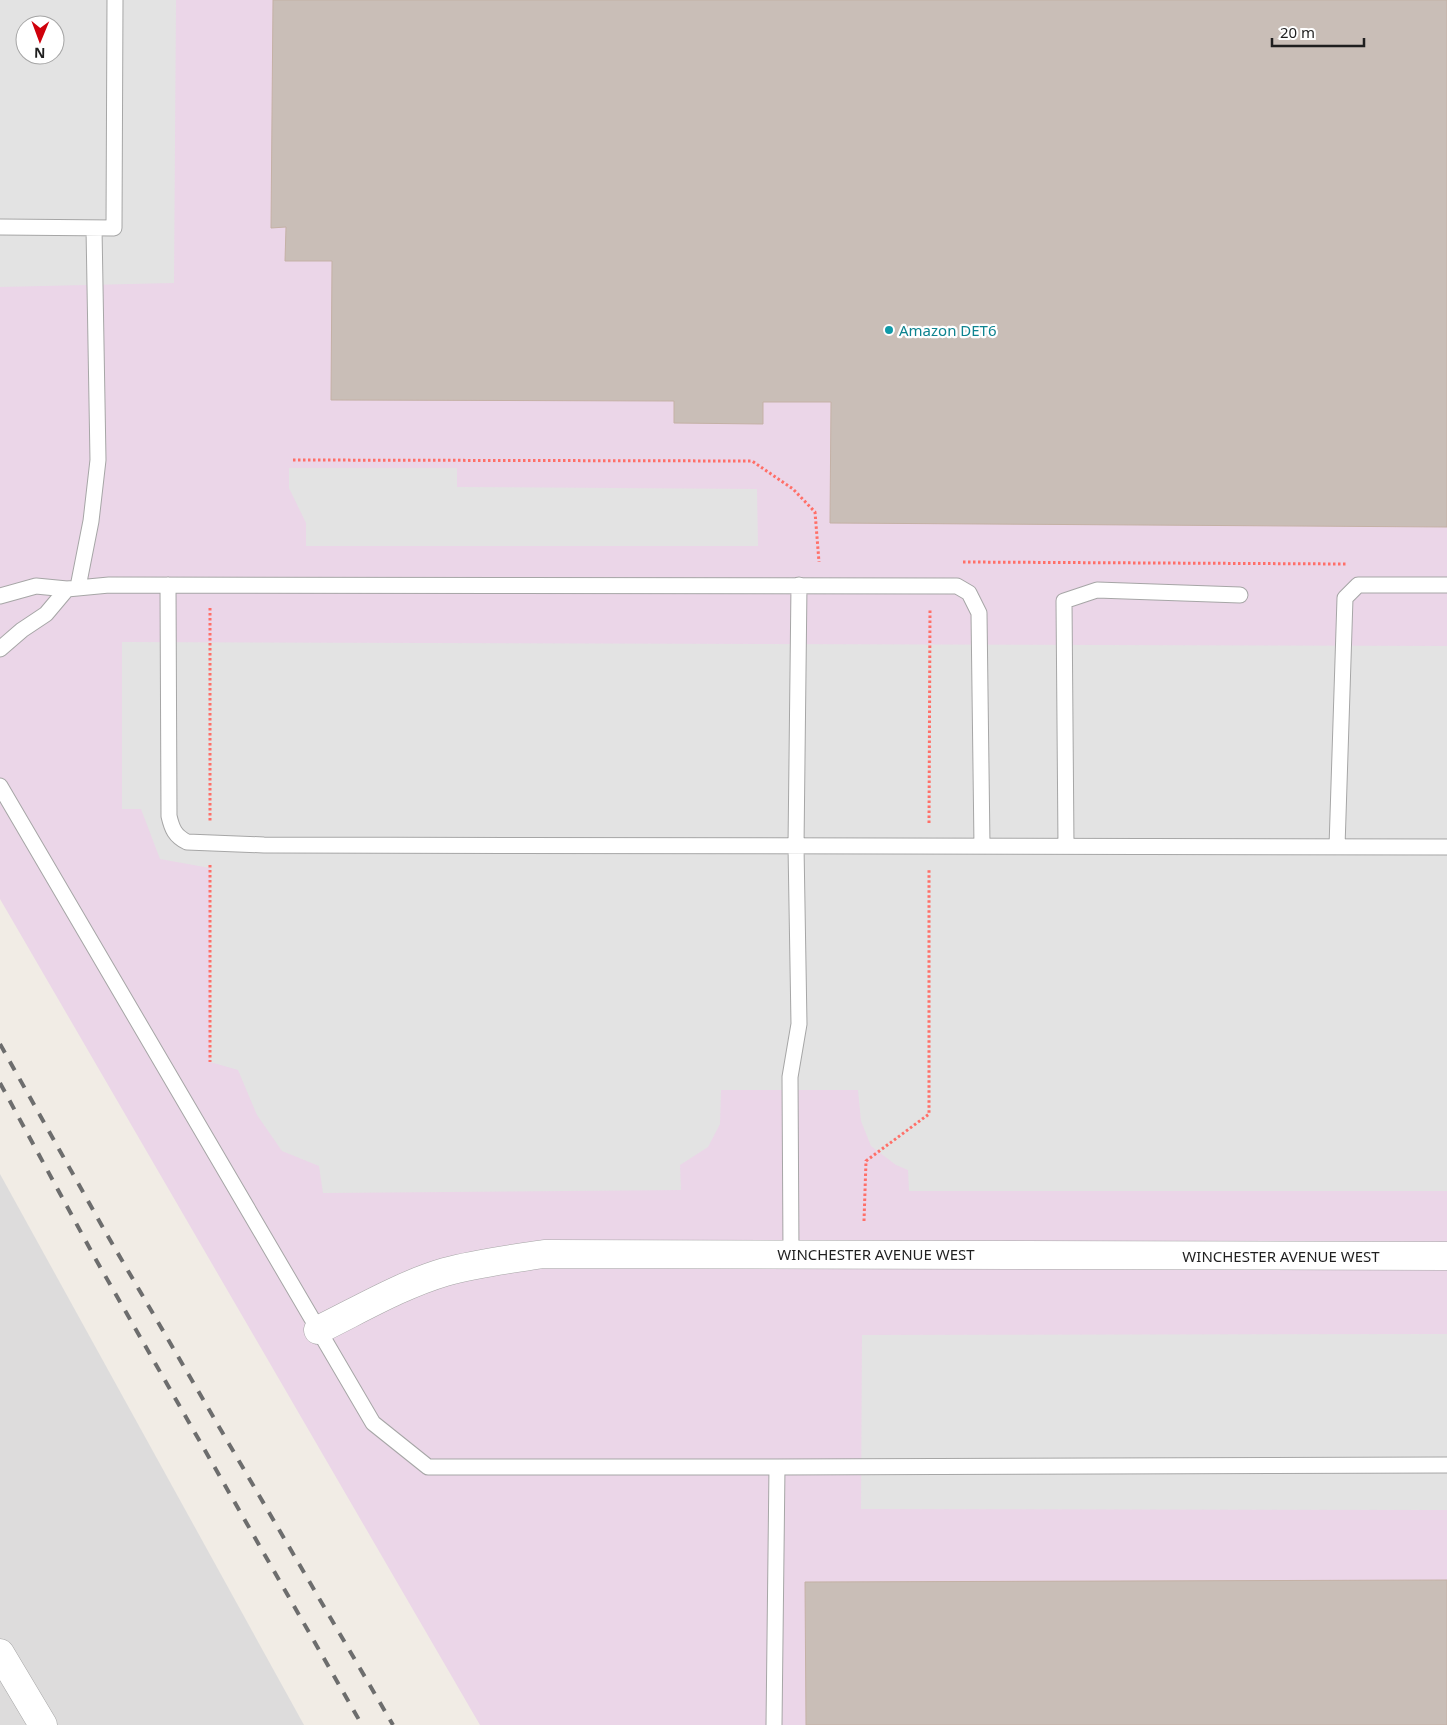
<svg xmlns="http://www.w3.org/2000/svg" width="1447" height="1725" font-family="'Noto Sans',sans-serif">
  <rect width="100%" height="100%" fill="#f1ece5"/>
  <path fill="#dddcdc" d="M0,1174L304,1725H0Z"/>
  <path fill="#ebd6e8" fill-rule="evenodd" d="M0,0H1447V1725H480L0,899ZM25,25H55V55H25Z"/>
  <path fill="#e3e3e3" fill-rule="evenodd" d="M0,0H176L174,283L0,287ZM25,25H55V55H25Z
    M289,468H457V487L757,489L758,546H306V523L289,488Z
    M122,642L1447,646V1191H909L908,1170L896,1165L871,1146L861,1121L858,1090H721L720,1124L708,1147L680,1165L681,1190L323,1193L319,1166L282,1151L257,1115L238,1070L210,1062V868L160,859L141,809H122Z
    M1447,1334V1510L861,1509L862,1335Z"/>
  <path fill="#c9beb7" stroke="#c4b1a5" d="M273,0H1447V527L830,523L831,402H763V424L674,423V401L331,400L332,261H285L286,227L271,228Z
    M1447,1580V1725H806L805,1582Z"/>
  <g fill="none" stroke-linecap="round" stroke-linejoin="round">
    <g stroke="#a6a6a6" stroke-width="17">
      <path id="service" d="M0,227L114,228L115,0
        M168,585L169,816C172,829 175,836 187,842L264,845L1447,847
        M78,587L91,521L98,460L94,228
        M0,596L36,586L67,589L109,585L957,586L969,593L979,613L982,846
        M0,649L22,630L46,614L67,589
        M0,786L373,1423L428,1467H777L774,1725
        M1066,846L1064,601L1097,590L1240,595
        M1337,847L1345,598L1358,585H1447
        M791,1254L790,1077L799,1024L796,846L799,585
        M777,1467L1447,1465"/>
    </g>
    <g stroke="#a6a6a6" stroke-width="29">
      <path id="minor" d="M318,1330C359,1310 401,1285 445,1272C477,1263 511,1259 544,1254L1447,1256
        M0,1653L43,1725"/>
    </g>
    <path stroke="#ff6f68" stroke-width="3" stroke-dasharray="2.5 2.5" stroke-linecap="butt" d="M293,460L752,461L793,489L815,512L819,562
      M963,562L1346,564
      M210,608V821
      M929,823L930,610
      M210,865V1062
      M864,1221L866,1161L929,1114V870"/>
    <use href="#service" stroke="#fff" stroke-width="15"/>
    <use href="#minor" stroke="#fff" stroke-width="28"/>
    <path stroke="#6d6d6d" stroke-width="4" stroke-dasharray="10 10" stroke-linecap="butt" d="M0,1044L106,1233L393,1725
      M0,1083L95,1258L362,1725"/>
  </g>
  <circle fill="#0f9aa8" stroke="#fff" stroke-width="2" cx="889" cy="330" r="5"/>
  <g text-anchor="middle" dominant-baseline="central" stroke-width="4.5" stroke-linejoin="round" paint-order="stroke">
    <g font-size="15" fill="#0d838f" stroke="#fff" text-anchor="start">
      <text x="899" y="330">Amazon DET6</text>
    </g>
    <g font-size="15" fill="#1f1f1f" stroke="#fff">
      <text x="876" y="1254">WINCHESTER AVENUE WEST</text>
      <text x="1281" y="1256">WINCHESTER AVENUE WEST</text>
    </g>
  </g>
  <g transform="translate(40 40) rotate(181)"><circle r="24" fill="#ffffff" stroke="#a5a5a5"/>
  <path d="M0-4L9 19L0 12L-9 19Z" fill="#cf000b"/>
  <text y="-8" font-size="14" font-weight="bold" text-anchor="middle" fill="#1f1f1f">N</text>
  </g>
  <path d="M1272 38v8h92v-8" fill="none" stroke="#1f1f1f" stroke-width="2.5"/>
  <text x="1280" y="38" font-size="15" fill="#1f1f1f" stroke="#ffffff" stroke-width="4" paint-order="stroke">20 m</text>
</svg>
